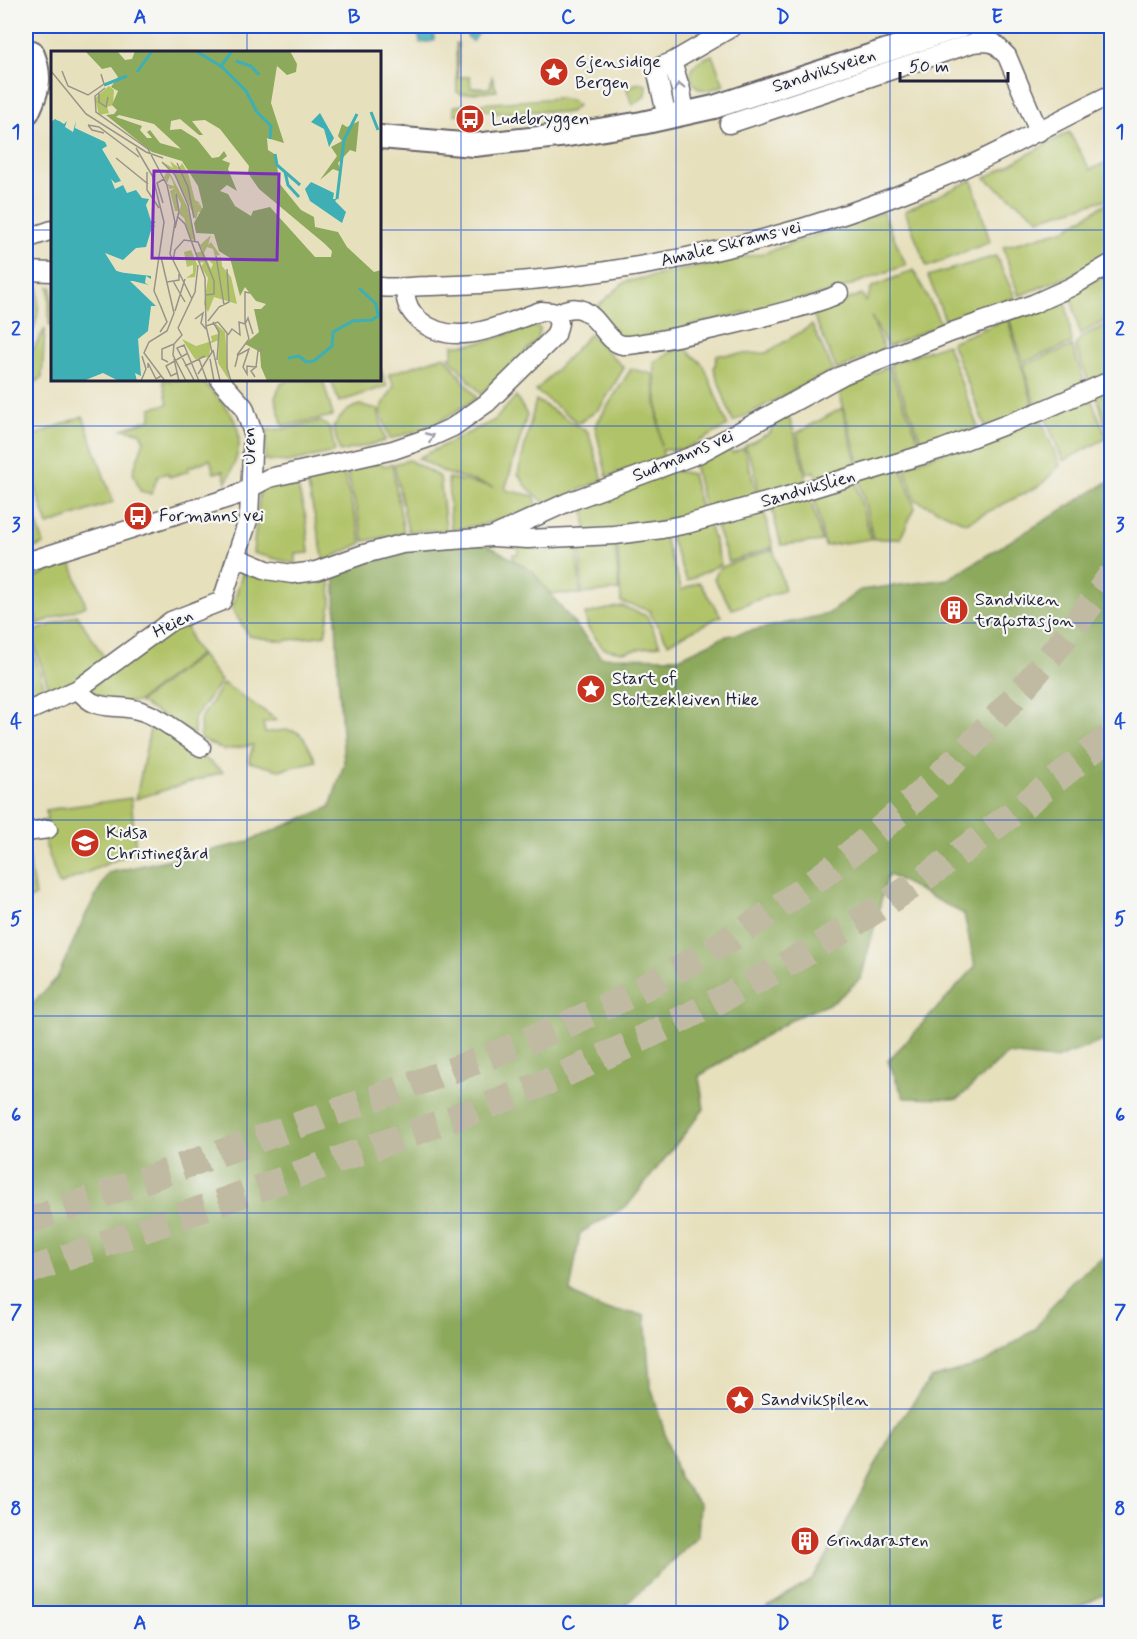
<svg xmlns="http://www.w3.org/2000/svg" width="1137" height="1639" font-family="Mynerve,sans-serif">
  <rect width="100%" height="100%" fill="#f6f6f2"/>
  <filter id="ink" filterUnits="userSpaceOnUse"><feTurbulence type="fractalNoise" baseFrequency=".0167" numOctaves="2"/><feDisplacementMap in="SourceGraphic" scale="12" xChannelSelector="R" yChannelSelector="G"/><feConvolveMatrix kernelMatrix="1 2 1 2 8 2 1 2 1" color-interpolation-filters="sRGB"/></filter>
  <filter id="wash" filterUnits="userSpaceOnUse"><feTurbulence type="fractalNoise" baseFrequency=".008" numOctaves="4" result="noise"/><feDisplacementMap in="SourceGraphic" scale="24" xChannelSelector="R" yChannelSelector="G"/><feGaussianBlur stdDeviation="1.35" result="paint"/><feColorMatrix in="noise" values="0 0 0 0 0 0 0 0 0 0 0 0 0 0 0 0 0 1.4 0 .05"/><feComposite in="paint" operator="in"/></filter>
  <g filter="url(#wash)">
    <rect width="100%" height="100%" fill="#e7e0bd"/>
    <path fill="#b0c367" stroke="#697251" stroke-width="1.5" d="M456,43H458V77H470L471,88H490L492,77L497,91L461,94L457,92Z
      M712,55L724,85L709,90L699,89L691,80C689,64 700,60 712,55Z
      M642,83L646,85L645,96L632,105L627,89L635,84Z
      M558,98L570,100L578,105L570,112L563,113L545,111L494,113V110H467L466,114H454V106Z
      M1069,132L1090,170L1111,160V200L1107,199L1039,219L985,178Z
      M972,180L990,242L927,267L905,211Z
      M1108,202L1111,203V252L1073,274L1019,296L1003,247L1066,229Z
      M883,212L906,265L832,292L623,342L593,310L625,282L764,253Z
      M996,256L1015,297L947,325L928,276Z
      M914,270L941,324L888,347L871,316L884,349L837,370L813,314L862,294L866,302L872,287Z
      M1111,271V318L1080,334L1070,293Z
      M26,285H38C39,304 39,318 31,336L26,329Z
      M49,287H52V326L49,324Z
      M1065,296L1072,343L1023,362L1009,318Z
      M1008,319L1034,408L986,428L951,342Z
      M1111,323V374L1090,385L1075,346L1082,336Z
      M812,325L833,370L733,422L714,369L717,355L766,353Z
      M528,327H538L540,329L538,339L481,394L449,357L453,356V345C479,346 503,336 528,327Z
      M45,329L42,378L26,388V356L32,351Z
      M590,334L624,368L600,408L579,423L536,391Z
      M947,344L978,428L924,447L890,364Z
      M1072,346L1086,386L1036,408L1023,365Z
      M684,347L704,366L728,426L685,449L662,450L664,457L607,477L595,426L631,369L653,374L661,446L654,362L669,353Z
      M445,356L477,398L434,425L390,439L380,410L394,386L389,374Z
      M888,366L922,448L860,466L839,392Z
      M380,368L387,386L339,402L331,380H380Z
      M163,380H200C237,416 252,431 226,483L223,471L214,473L210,459L188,468L189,471L169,477L168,473L158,476L151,494L140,491L133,472L144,441L140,432L123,429L151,419V408L168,404Z
      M288,380H323L333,416L283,426L275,398L281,384Z
      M1111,386V443L1096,393Z
      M516,396L527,415L505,490L534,496L538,507L482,525L451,530L448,478L494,487L446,473L418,458L495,420Z
      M1090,396L1107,438L1063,461L1045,416Z
      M536,400L588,432L603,480L546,504L528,488L518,474Z
      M360,405L378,409L385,441L340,452L333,427C341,416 347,408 360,405Z
      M842,408L857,465L835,471L837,474L817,479L814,471L807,474L797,433Z
      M83,416L113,502L48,525L26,462V439Z
      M788,416L794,431L807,481L759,494L754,467L745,446L771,432L772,423Z
      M1040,418L1060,465L1041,485L966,523L915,500L904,466Z
      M320,421L330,428L335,452L288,462L265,460L267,430L283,429Z
      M728,446L732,453L744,448L757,494L705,511L694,464Z
      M409,460L440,477L446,530L408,531L394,464Z
      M379,461L384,466L392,464L404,533L364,541L346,468Z
      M342,467L362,543L324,561L306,476Z
      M901,467L915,508L900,539H873L859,479Z
      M671,470L692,474L702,513L646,526L586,532L584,504Z
      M295,476L306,518L309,553L296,554V564L253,553L260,490Z
      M855,479L871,539L825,546L813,493Z
      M26,493L44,544L26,551Z
      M809,494L822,541L781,545L771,505Z
      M763,507L773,547L729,562L714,521Z
      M709,524L721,564L687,581L668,532Z
      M663,534L682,590L699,582L721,616L668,643L650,613L651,611L621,602L617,539Z
      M580,540H615L619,590L582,594Z
      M577,541L580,594L539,593L514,566L513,554H518V546Z
      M773,549L785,590L732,609L714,579L719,568Z
      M71,562L86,606L37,624L35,615L31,616L26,603V581Z
      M242,574L313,582L330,578L331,604L325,635L282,641L249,636L232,609Z
      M622,606L647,616L660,645L622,652L603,648L588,628L585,614Z
      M77,615L106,660L78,682L50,691L30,633Z
      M185,620L192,643L200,654L137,702L113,703L86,690Z
      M27,632L47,695L26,704V633Z
      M201,655L221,681L194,718V735L139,702Z
      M223,683L277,720L263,723L265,733C301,727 300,729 316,761L279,770L249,762L253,745L224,750L201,739L200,720Z
      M152,719L223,772L136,799Z
      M131,798L136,851L59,885L38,822L47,820L46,810Z
      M26,841L35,896L26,901Z"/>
    <path fill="#8ca95c" stroke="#57664c" stroke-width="1.5" d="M1111,480V1038L1055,1059L1007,1054L958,1099L904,1098L888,1061L975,967L964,914L888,874L861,978L834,1002L796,1017L699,1076L704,1109L628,1205L580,1233L570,1292L601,1309L645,1315L650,1384L678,1477L700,1504L698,1536L617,1613L26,1614V1010L57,978L85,916L108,873L244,843L330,807L344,764L338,672L334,564L473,536L532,571L601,657L679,658L723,637L828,614L860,590L948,579Z
      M1111,1252V1595H1103L1067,1613H758L812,1580L839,1537L894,1429L931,1378L984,1363L1034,1330L1072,1281Z"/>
    <path fill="#3dafb5" stroke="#306878" stroke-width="1.5" d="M417,26H434V41L420,43Z
      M467,26H483L473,42L467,36Z"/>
  </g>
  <g filter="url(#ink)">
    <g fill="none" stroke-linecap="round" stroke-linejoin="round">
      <path stroke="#c0baa3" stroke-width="27" stroke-dasharray="27 14" stroke-linecap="butt" d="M26,1222C130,1185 234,1148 338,1111C434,1077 530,1044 621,999C818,903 987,753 1112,574
        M26,1272L493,1104C600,1061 704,1011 804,954C913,891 1015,815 1112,734"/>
      <g stroke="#676468" stroke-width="21">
        <path id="minor" d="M672,62L681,90L685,113
          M667,118L656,68L672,62L734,26
          M729,124L973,43L983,42L994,43L1007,56L1039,132
          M26,239L52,230
          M26,271L52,272
          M380,287C396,289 412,286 429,286C450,285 471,285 493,283C646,273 799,238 941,178C1000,154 1054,121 1112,94
          M406,288C404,301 409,311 419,320C455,351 504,323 541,311L552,312L555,315C594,290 600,342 623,345C644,347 826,305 839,293
          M493,537L528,539L615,535L662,529L687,524L784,497L942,449L1041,411L1112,380
          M236,557L267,570L292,574L316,571L364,554L402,544L491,537L568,502L698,454L843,375L952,332L1033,304L1071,287L1112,263
          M26,562L235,496L269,478L393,450L431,437L453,427L487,403L556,335L559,323L555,315
          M78,689C97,715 115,702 141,711C163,718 181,735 201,747
          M26,712L78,689L171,621L222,601L249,517L253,433L244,407L220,380
          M26,832L48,829"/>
      </g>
      <g stroke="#676468" stroke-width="26">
        <path id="major" d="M26,114L28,112C39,89 42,76 32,52
          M380,137L474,145L568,135L642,123L714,107L961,26"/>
      </g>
      <use href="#minor" stroke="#fff" stroke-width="18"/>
      <use href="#major" stroke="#fff" stroke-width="22"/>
    </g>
    <defs><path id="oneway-chevron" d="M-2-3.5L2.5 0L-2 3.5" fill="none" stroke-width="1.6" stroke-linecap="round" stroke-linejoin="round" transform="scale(1.5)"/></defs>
    <g stroke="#9c9ca7">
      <use href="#oneway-chevron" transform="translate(679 87) rotate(-105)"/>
      <use href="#oneway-chevron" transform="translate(430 437) rotate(-23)"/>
    </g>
  </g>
  <path fill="none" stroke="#1d4ed8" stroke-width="1.5" stroke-opacity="0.55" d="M247,26V52M461,26V1614M676,26V1614M890,26V1614M26,230H52M380,230H1112M247,380V1614M26,426H1112M26,623H1112M26,820H1112M26,1016H1112M26,1213H1112M26,1409H1112"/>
  <defs>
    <g id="sight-disc" transform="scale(1.5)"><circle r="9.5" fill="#c8321e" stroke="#f6f6f2"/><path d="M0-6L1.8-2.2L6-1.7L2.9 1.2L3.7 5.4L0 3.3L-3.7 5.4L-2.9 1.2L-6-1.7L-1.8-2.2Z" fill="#fff"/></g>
    <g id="bus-disc" transform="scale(1.5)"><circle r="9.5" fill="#c8321e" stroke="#f6f6f2"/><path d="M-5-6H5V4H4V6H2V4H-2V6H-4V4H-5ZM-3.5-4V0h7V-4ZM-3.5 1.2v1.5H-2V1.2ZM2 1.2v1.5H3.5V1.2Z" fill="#fff"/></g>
    <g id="building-disc" transform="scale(1.5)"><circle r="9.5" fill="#c8321e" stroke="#f6f6f2"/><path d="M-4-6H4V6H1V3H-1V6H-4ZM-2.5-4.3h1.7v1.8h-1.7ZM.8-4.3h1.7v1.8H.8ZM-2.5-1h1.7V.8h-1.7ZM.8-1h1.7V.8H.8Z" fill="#fff"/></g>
    <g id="school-disc" transform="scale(1.5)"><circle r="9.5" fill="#c8321e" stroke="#f6f6f2"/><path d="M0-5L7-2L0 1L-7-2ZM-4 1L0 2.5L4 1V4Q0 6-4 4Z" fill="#fff"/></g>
  </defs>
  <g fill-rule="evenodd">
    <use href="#sight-disc" x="554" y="72"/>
    <use href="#bus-disc" x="470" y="119"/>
    <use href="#bus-disc" x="138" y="516"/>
    <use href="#building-disc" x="954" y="610"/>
    <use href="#sight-disc" x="591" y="689"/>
    <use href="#school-disc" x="85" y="843"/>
    <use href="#sight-disc" x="740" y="1400"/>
    <use href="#building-disc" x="805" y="1541"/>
  </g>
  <g text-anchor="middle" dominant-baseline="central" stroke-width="4.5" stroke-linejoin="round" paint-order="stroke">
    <g font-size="18" fill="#22223b" stroke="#f6f6f2" text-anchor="start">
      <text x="575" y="62">Gjensidige<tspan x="575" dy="21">Bergen</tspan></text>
      <text x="491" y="119">Ludebryggen</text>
      <text x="159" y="516">Formanns vei</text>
      <text x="975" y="600">Sandviken<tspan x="975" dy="21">trafostasjon</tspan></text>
      <text x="612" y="679">Start of<tspan x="612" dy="21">Stoltzekleiven Hike</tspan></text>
      <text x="106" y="833">Kidsa<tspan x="106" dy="21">Christinegård</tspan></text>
      <text x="761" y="1400">Sandvikspilen</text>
      <text x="826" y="1541">Grindarasten</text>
    </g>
    <g font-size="18" fill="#22223b" stroke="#f6f6f2">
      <text transform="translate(824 71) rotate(-18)">Sandviksveien</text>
      <text transform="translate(731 244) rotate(-14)">Amalie Skrams vei</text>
      <text transform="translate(250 446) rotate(-91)">Uren</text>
      <text transform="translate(683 456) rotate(-23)">Sudmanns vei</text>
      <text transform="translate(808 489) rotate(-16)">Sandvikslien</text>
      <text transform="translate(173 624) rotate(-28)">Heien</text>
    </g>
  </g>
  <g transform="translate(51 51)">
    <rect width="330" height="330" fill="#e7e0bd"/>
    <path d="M58,35L63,39L62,54L56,56L58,62L48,64L44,47ZM119,110L128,117L131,112L137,122L144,149L149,152L146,154L149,153L152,160L147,161L145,169L125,126L112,111L122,117ZM117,118L136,155L144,189L139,188L133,167L128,163L130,153L124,141L128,160H124L119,140L124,137L119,138L116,133L123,135L122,131L119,125L116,132L113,126ZM160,184L157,194L160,191L169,204L164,205L162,198L156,196L153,202L160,218L162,213L158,210L170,206L171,215L180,226L186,253L163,246L157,261L153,253L157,227L150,216L153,211L148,212L144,202L152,200L149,194ZM140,199L146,213L144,226L135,227L142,222V214L136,216L133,201ZM164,272L174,281L178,329L167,312L168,289L160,292L158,306L144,308L131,288L145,295L161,290L160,285L167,283Z" fill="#b0c367"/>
    <path d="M34,0H66L74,9L81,8L84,0H239L246,13L245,21L236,24L226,15L220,52L233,92L216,87L217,99L225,104L228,132L250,159L263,166L264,176L287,181L296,196L323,221L330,219V330H216L210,316L209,301L194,293L208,281L203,258H210L215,253L205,250L194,236L189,245L179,207L168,200L163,183L145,182L143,172L152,156L147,135L131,110L101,101L55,64L63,63L66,59L61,54L67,40L60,36L67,26L60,16L51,18ZM68,64L103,73L130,98L109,92L99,79L96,81L101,87H96L89,79L91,75L65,66ZM129,68L148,84H152L141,70L154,69L169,78L198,115L197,122L208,138L274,193L281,200L280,206H264L219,156L202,160L200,165L184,155L177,143L169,140L176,134L186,140L177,118L179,112L171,109L176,105L173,100L168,106L161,107L146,88L130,78L119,79L120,70ZM308,70L305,101L299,99L287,112L290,121L282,118L269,129L286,105L280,96L291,90L287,85L291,73L296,76Z" fill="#8ca95c" fill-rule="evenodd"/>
    <path d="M269,62L283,87L278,96L273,78L260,71ZM4,68L13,73L16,70L14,76L22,81L25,70L24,77L54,91L56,95L51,98L70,130L64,132L60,128L64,138L72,134L76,142L85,139L91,147L98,148L95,154L100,170L105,171L100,174L105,175L101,176L95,196L85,197L72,209L54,202L66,221L100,225V228L95,225L94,232L98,234L78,229L105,255H100L97,280L87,288L90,325L84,322L86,330H68L52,322L32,330H0V71ZM260,131L283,142L282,148H286L284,150L295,161L291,172L259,150L254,138Z" fill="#3dafb5"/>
    <path fill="none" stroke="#3dafb5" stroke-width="3" d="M145,0L171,16L195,40L206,61L220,75L219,88M185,10L200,15L208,24M170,15L181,0M86,21L101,0M53,34L76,25M320,61L327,79M0,102L12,75L7,71M224,103L226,114L249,134M234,121L237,134L248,146M0,140L58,219L76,225M286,148L293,89L306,63M308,237L325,253L327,264M237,307L248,305L255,311L263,310L281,295L282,281L302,270L321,269L330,263M0,311L72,228L94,229"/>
    <path fill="none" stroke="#989489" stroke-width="1.5" d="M0,20L35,63L95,101L112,107M11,20L17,35L37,44L53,33L50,23M54,37L44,45L45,61L97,98L116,134L124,171L119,203L141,248M48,42V51L55,56L57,46M37,74L48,76L88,106M37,74L41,79L53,82M85,97L102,126M65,107L97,133M111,111L124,124L137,154L144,190M126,112L137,136L143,167M96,121V139L108,157M101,123L113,171L103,240L111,258M112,152L106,132L113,128M126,165L134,173L154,227L155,275M124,177L128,160L125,143M165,205L173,254M110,206L123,262L116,280L98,291L93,302L114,330M122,209L124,199L133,189L147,191L163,230V243L154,244M122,230L134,251M116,231L128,229V223M124,260L134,228M144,268L152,262L150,272L155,278M157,270L168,256L178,251L176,218M162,271L168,281L166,309M127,277L144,241L147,214M127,277L131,284L123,293L122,304L135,330M109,281L116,271L110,256M177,284L181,278L189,284L188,271L194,273L197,267L202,283M162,299L169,330M186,304L198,288L194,272V241L199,242M123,308L128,330M148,308L156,330M159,308L163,330M117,311L111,308V298L123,293M134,315L154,305M184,316L187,304L198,298L192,316L196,323V315L205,316L200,320L204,326M205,316L207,300L213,298M97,317V312L105,328L110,325M126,322L120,325L115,315L137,302M147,323L161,301L155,275L167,271L176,282V317L180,330M143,329L126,297L133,294L148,330M90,330L95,318L91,305"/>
    <path fill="#7b2cbf" fill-opacity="0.15" stroke="#7b2cbf" stroke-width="3" d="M103,120L228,123L226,209L101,207Z"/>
    <rect width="330" height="330" fill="none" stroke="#22223b" stroke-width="3"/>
  </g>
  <rect width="1137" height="1639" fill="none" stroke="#f6f6f2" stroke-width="66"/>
  <path d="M900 72v9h108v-9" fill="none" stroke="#22223b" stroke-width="3"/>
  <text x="909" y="72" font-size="18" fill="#22223b" stroke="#f6f6f2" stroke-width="4.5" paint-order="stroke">50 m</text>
  <rect x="33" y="33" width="1071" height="1573" fill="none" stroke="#1d4ed8" stroke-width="2"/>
  <g font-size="20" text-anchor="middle" font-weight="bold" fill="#1d4ed8">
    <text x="140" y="23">A</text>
    <text x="354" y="23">B</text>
    <text x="568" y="23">C</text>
    <text x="783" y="23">D</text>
    <text x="997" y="23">E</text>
    <text x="16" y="138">1</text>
    <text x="1120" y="138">1</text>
    <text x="16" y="335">2</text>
    <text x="1120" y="335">2</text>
    <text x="16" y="531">3</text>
    <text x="1120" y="531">3</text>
    <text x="16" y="728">4</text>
    <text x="1120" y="728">4</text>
    <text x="16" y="925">5</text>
    <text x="1120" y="925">5</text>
    <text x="16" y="1121">6</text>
    <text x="1120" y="1121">6</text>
    <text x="16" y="1318">7</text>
    <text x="1120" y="1318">7</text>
    <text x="16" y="1515">8</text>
    <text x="1120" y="1515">8</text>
    <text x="140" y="1629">A</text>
    <text x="354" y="1629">B</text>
    <text x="568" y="1629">C</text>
    <text x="783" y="1629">D</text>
    <text x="997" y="1629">E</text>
  </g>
</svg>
